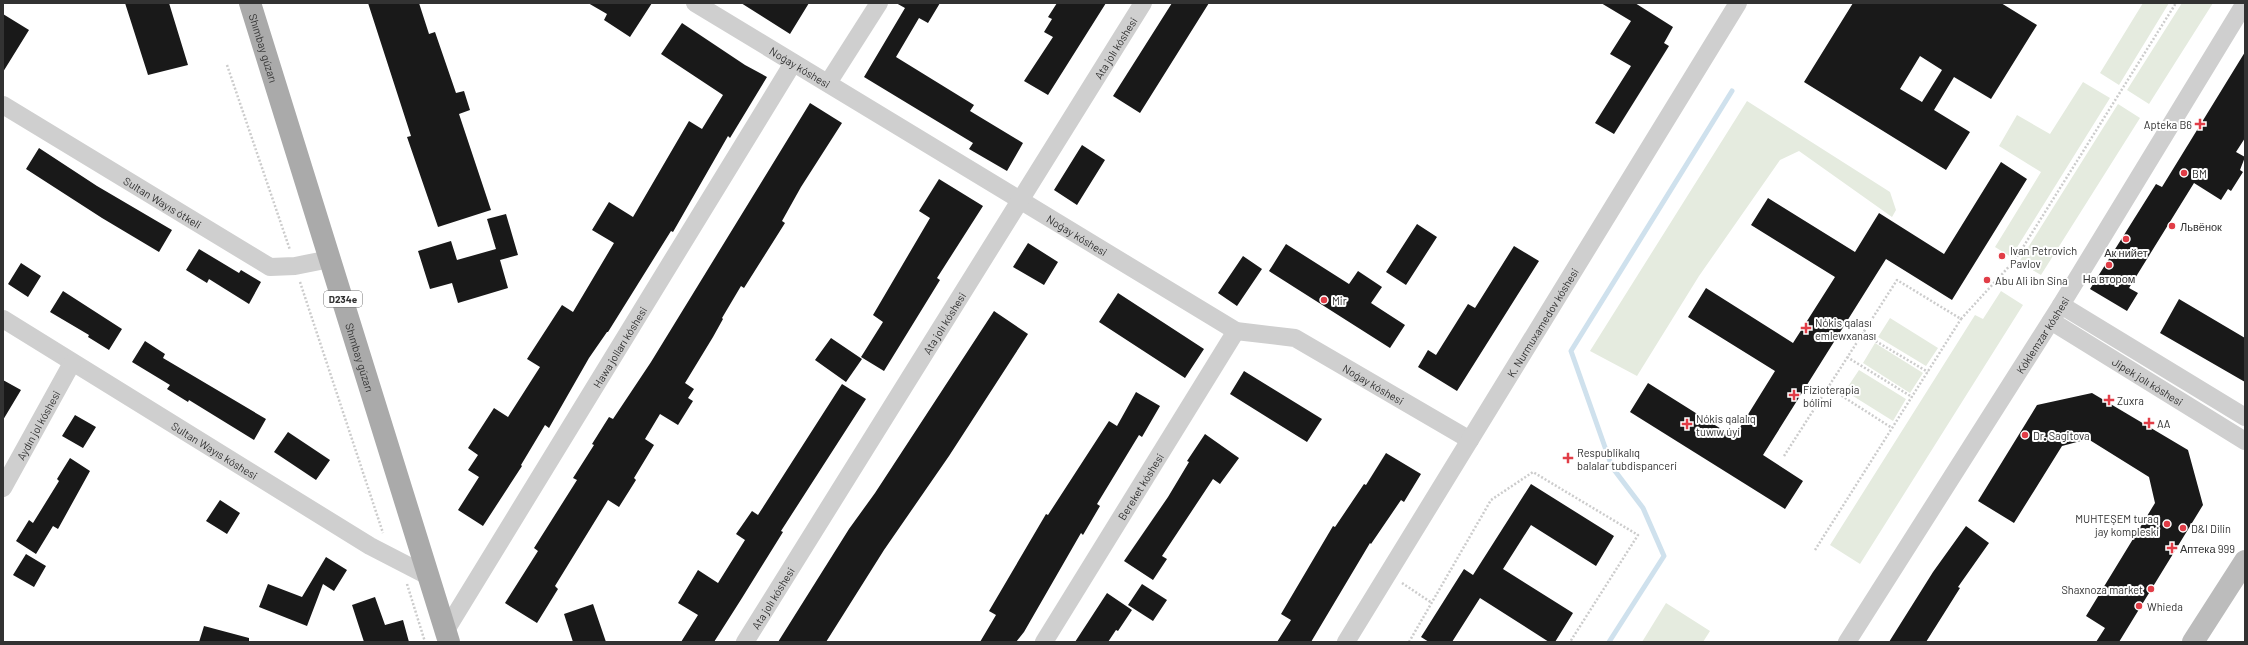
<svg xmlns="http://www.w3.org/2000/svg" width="2248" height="645" font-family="Barlow,sans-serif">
  <rect width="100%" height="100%" fill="#fff"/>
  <path fill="#e5ebdf" d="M2143,3H2169L2119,85L2100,73Z
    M2182,3H2213L2149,104L2127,90Z
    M2083,82L2110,98L2011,257L1995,247L2041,172L1999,146L2017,115L2050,134Z
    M1747,101L1890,192L1896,210L1892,217L1799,151L1780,160L1699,276L1637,376L1590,351Z
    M2118,104L2140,118L2041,275L2019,262Z
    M2001,291L2023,305L1860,564L1830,545L1975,315L1983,319Z
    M1890,318L1938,348L1926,366L1878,337Z
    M1875,343L1923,373L1910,393L1863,363Z
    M1859,370L1906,399L1893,421L1845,391Z
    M1666,603L1710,631L1703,642H1642Z"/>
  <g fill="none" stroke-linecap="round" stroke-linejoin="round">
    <path stroke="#cfe1ed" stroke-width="5" d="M1609,642L1664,556L1643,508L1612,467L1571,351L1732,91"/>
  </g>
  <path fill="#191919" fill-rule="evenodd" d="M125,3H169L188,65L148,75Z
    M368,3H419L429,34L435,32L456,93L464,91L470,110L459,114L491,210L438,227L407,137L411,136Z
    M588,3H652L630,37L604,20L607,14Z
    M741,3H809L790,34Z
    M896,3H940L928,23L919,18L896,57L974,105L970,111L1023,143L1007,171L969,149L973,143L864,77L905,8Z
    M1057,3H1106L1048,95L1024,81L1053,37L1044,32L1052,19L1048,17Z
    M1172,3H1209L1140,113L1113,96Z
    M1601,3H1635L1673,27L1664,43L1669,46L1614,134L1595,123L1631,66L1610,54L1631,21Z
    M1853,3H2001L2037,25L1991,99L1954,77L1934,110L1970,132L1946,170L1804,82ZM1920,56L1942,70L1922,102L1900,89Z
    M3,14L29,30L3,72Z
    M682,23L745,65L767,77L730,138L728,136L673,232L671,231L608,332H607L589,358L549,428L545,425L521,465L522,466L483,526L458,510L479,477L468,470L478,455L468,448L494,408L508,417L540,367L527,359L562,305L573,312L614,243L592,230L609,202L633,217L689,121L702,129L723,95L661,54Z
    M2245,52V138L2236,152L2245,157L2240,170L2243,172L2231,191L2228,189L2221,200L2194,183L2129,288L2138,293L2127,311L2090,289L2156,184L2162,187Z
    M810,103L842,123L801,187L782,221L785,223L744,288L741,286L722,318L723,319L713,337L685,383L694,389L688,398L693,401L678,425L660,414L645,439L654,445L634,478L636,480L619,507L608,500L555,586L558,589L537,623L505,603L538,551L534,548L577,480L573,478L594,445L592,444L609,417L613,419L651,362Z
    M1082,145L1105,160L1077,205L1054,190Z
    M39,148L97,186L172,230L159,252L102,218L26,169Z
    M2001,162L2027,179L1952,300L1886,259L1763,455L1803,481L1785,509L1630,412L1648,383L1734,437L1775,371L1688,317L1706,288L1793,343L1835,277L1751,225L1768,198L1855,252L1879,213L1944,254Z
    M939,179L983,206L937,278L940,280L884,371L861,357L883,322L873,315L930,218L919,211Z
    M506,214L518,255L500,260L508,288L458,303L452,283L430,289L418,251L451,241L457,260L496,249L487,219Z
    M1417,224L1437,237L1406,285L1386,272Z
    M1028,243L1058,262L1044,285L1013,267Z
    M1286,244L1349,284L1358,271L1382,287L1371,303L1405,325L1390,348L1269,271Z
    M1514,246L1539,261L1457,391L1418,367L1428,350L1436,355L1468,304L1475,308Z
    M199,249L239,273L241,270L261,282L249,304L209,279L207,283L186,270Z
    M1243,256L1262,269L1237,306L1218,293Z
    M21,263L41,276L28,297L8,284Z
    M63,291L122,329L109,350L88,337L89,335L50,312Z
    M1118,293L1204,349L1185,378L1099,322Z
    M2179,299L2245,338V382L2160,333Z
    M994,311L1028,334L949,456L884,550L826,642H778L849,529L875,493Z
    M831,338L862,359L846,382L815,360Z
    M145,341L165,354L163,358L266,419L254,440L189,400L188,402L167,389L170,385L132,362Z
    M1244,371L1322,419L1307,442L1230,394Z
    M3,380L21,390L3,420Z
    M842,384L866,399L781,531L783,532L742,598L714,642H681L698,615L678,603L698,570L718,583L745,540L736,534L752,511L758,515Z
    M1136,392L1160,406L1142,437L1139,435L1097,504L1100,506L1083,535L1081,533L1024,632L1016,642H980L996,615L989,611L1046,514L1048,515L1109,421L1117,426Z
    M2092,393L2188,450L2203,505L2119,642H2096L2105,628L2086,616L2155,503L2149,477L2088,439L2062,446L2014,523L1978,501L2037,405Z
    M75,415L96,427L83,448L62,436Z
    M288,432L330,460L316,480L274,452Z
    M1205,434L1239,458L1220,484L1213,479L1162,556L1167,559L1153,580L1124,561L1168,497L1189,462L1187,461Z
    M1386,453L1421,474L1404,502L1401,500L1371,544L1370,543L1311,642H1277L1291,620L1281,614L1333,526L1335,527L1364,484L1366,485Z
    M70,458L90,471L58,529L53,526L36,554L16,541L29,520L33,523L59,481L57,479Z
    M1531,484L1614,536L1596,566L1531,525L1503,569L1573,613L1555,642H1549L1480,598L1452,642H1429L1421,637L1464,569L1473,575Z
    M220,500L240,513L227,534L206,521Z
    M1966,526L1989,543L1958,587L1960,588L1926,642H1889L1933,572Z
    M26,554L46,566L34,587L13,575Z
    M326,557L347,570L334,591L323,584L307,626L259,607L268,584L302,597Z
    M1142,584L1167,600L1153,621L1128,605Z
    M1107,593L1132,610L1118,631L1116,630L1108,642H1075Z
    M375,597L385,625L403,620L409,642H364L352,605Z
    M593,604L606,642H573L564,614Z
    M204,626L249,638V642H199Z"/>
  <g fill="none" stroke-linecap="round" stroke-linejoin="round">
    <path stroke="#ccc" stroke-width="2.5" stroke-dasharray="2 2" stroke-linecap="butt" d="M227,65L290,250
      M300,282L383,533
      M1862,333L1928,372
      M1847,357L1912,397
      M1828,387L1892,428
      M1784,456L1897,280L1961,319L2015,260L2176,3
      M1815,550L1961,319
      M1402,583L1432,603
      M407,584L425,642
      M1409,642L1491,500L1533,472L1638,535L1570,642"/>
    <g stroke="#cfcfcf" stroke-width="18">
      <path id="s1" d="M695,3L1236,331L1295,338L1470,440"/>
      <path d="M828,83L879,3"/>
      <path id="s2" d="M3,105L270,267L295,266L330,259"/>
      <path d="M2061,305L2245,417"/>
      <path id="s3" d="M3,319L370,546L430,577"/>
      <path id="s4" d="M2051,321L2245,441"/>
      <path id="s5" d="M3,488L72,363"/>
      <path id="s6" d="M446,630L793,63"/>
      <path id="s7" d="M745,642L1143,3"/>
      <path id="s8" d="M1044,642L1236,331"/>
      <path id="s9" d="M1346,642L1738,3"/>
      <path id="s10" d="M1847,642L2061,305L2245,3"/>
    </g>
    <path stroke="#bcbcbc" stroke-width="22" d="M2193,642L2245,561"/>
    <path stroke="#aaa" stroke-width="22" id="s11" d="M250,3L449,642"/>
  </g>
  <g fill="#e13d47" stroke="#fff" stroke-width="1.5">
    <path d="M2198 118h4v4h4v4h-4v4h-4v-4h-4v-4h4z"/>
    <circle cx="2184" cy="173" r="4"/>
    <circle cx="2172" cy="226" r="4"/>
    <circle cx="2126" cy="239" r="4"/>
    <circle cx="2002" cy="256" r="4"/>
    <circle cx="2109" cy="265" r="4"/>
    <circle cx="1987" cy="280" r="4"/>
    <circle cx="1324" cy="300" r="4"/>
    <path d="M1804 322h4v4h4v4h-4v4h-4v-4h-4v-4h4z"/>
    <path d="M1792 389h4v4h4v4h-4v4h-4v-4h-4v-4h4z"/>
    <path d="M2107 394h4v4h4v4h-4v4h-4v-4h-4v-4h4z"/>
    <path d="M2147 417h4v4h4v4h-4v4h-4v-4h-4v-4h4z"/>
    <path d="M1685 418h4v4h4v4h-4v4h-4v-4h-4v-4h4z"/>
    <circle cx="2025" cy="435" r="4"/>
    <path d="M1566 452h4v4h4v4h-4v4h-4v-4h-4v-4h4z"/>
    <circle cx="2167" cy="524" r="4"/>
    <circle cx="2183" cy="528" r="4"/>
    <path d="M2170 542h4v4h4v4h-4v4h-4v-4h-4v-4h4z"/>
    <circle cx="2151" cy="589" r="4"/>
    <circle cx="2139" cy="606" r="4"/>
  </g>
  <g text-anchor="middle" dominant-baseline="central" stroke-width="4" stroke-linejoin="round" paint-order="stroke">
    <rect fill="#fff" stroke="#707070" stroke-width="1" x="324" y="291" width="38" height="16" rx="3"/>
    <g font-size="10" font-weight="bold" fill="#323232">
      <text x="343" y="299">D234e</text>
    </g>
    <g font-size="11" fill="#323232" stroke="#fff">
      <text stroke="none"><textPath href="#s11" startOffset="47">Shımbay gúzarı</textPath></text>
      <text stroke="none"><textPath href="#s7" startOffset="700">Ata jolı kóshesi</textPath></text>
      <text stroke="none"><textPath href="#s1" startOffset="123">Noǵay kóshesi</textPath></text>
      <text stroke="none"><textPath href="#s2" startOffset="187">Sultan Wayıs ótkeli</textPath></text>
      <text stroke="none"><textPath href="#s1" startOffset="447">Noǵay kóshesi</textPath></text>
      <text stroke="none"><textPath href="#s9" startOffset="375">K. Nurmuxamedov kóshesi</textPath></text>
      <text stroke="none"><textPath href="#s7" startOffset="376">Ata jolı kóshesi</textPath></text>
      <text stroke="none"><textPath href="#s10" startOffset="364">Kóklemzar kóshesi</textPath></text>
      <text stroke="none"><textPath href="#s6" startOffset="332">Hawa jolları kóshesi</textPath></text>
      <text stroke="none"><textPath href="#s11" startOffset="371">Shımbay gúzarı</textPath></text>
      <text stroke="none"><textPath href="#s4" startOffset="114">Jipek jolı kóshesi</textPath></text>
      <text stroke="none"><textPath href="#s1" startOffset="783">Noǵay kóshesi</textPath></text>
      <text stroke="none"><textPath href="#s5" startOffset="72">Aydın jol kóshesi</textPath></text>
      <text stroke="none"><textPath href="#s3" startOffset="249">Sultan Wayıs kóshesi</textPath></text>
      <text stroke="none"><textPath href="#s8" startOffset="183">Bereket kóshesi</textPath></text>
      <text stroke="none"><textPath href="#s7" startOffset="52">Ata jolı kóshesi</textPath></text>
    </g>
    <g font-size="11" fill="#323232" stroke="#fff" text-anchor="start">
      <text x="2192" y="124" text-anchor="end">Apteka B6</text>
      <text x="2192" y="173">BM</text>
      <text x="2180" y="226">Львёнок</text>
      <text x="2010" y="250">Ivan Petrovich<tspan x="2010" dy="13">Pavlov</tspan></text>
      <text x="2126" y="252" text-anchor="middle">Ак нийет</text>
      <text x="2109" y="278" text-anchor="middle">На втором</text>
      <text x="1995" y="280">Abu Ali ibn Sina</text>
      <text x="1332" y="300">Mir</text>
      <text x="1815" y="322">Nókis qalası<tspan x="1815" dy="13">emlewxanası</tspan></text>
      <text x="1803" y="389">Fizioterapia<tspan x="1803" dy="13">bólimi</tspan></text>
      <text x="2117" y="400">Zuxra</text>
      <text x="1696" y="418">Nókis qalalıq<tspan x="1696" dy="13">tuwıw úyi</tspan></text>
      <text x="2157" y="423">AA</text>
      <text x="2033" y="435">Dr. Sagitova</text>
      <text x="1577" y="452">Respublikalıq<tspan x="1577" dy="13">balalar tubdispanceri</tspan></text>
      <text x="2159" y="518" text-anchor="end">MUHTEŞEM turaq<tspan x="2159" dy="13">jay kompleski</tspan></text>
      <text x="2191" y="528">D&amp;I Dilin</text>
      <text x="2180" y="548">Аптека 999</text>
      <text x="2143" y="589" text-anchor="end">Shaxnoza market</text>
      <text x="2147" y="606">Whieda</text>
    </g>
  </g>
  <rect width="2248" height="645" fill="none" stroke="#323232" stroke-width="8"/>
</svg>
